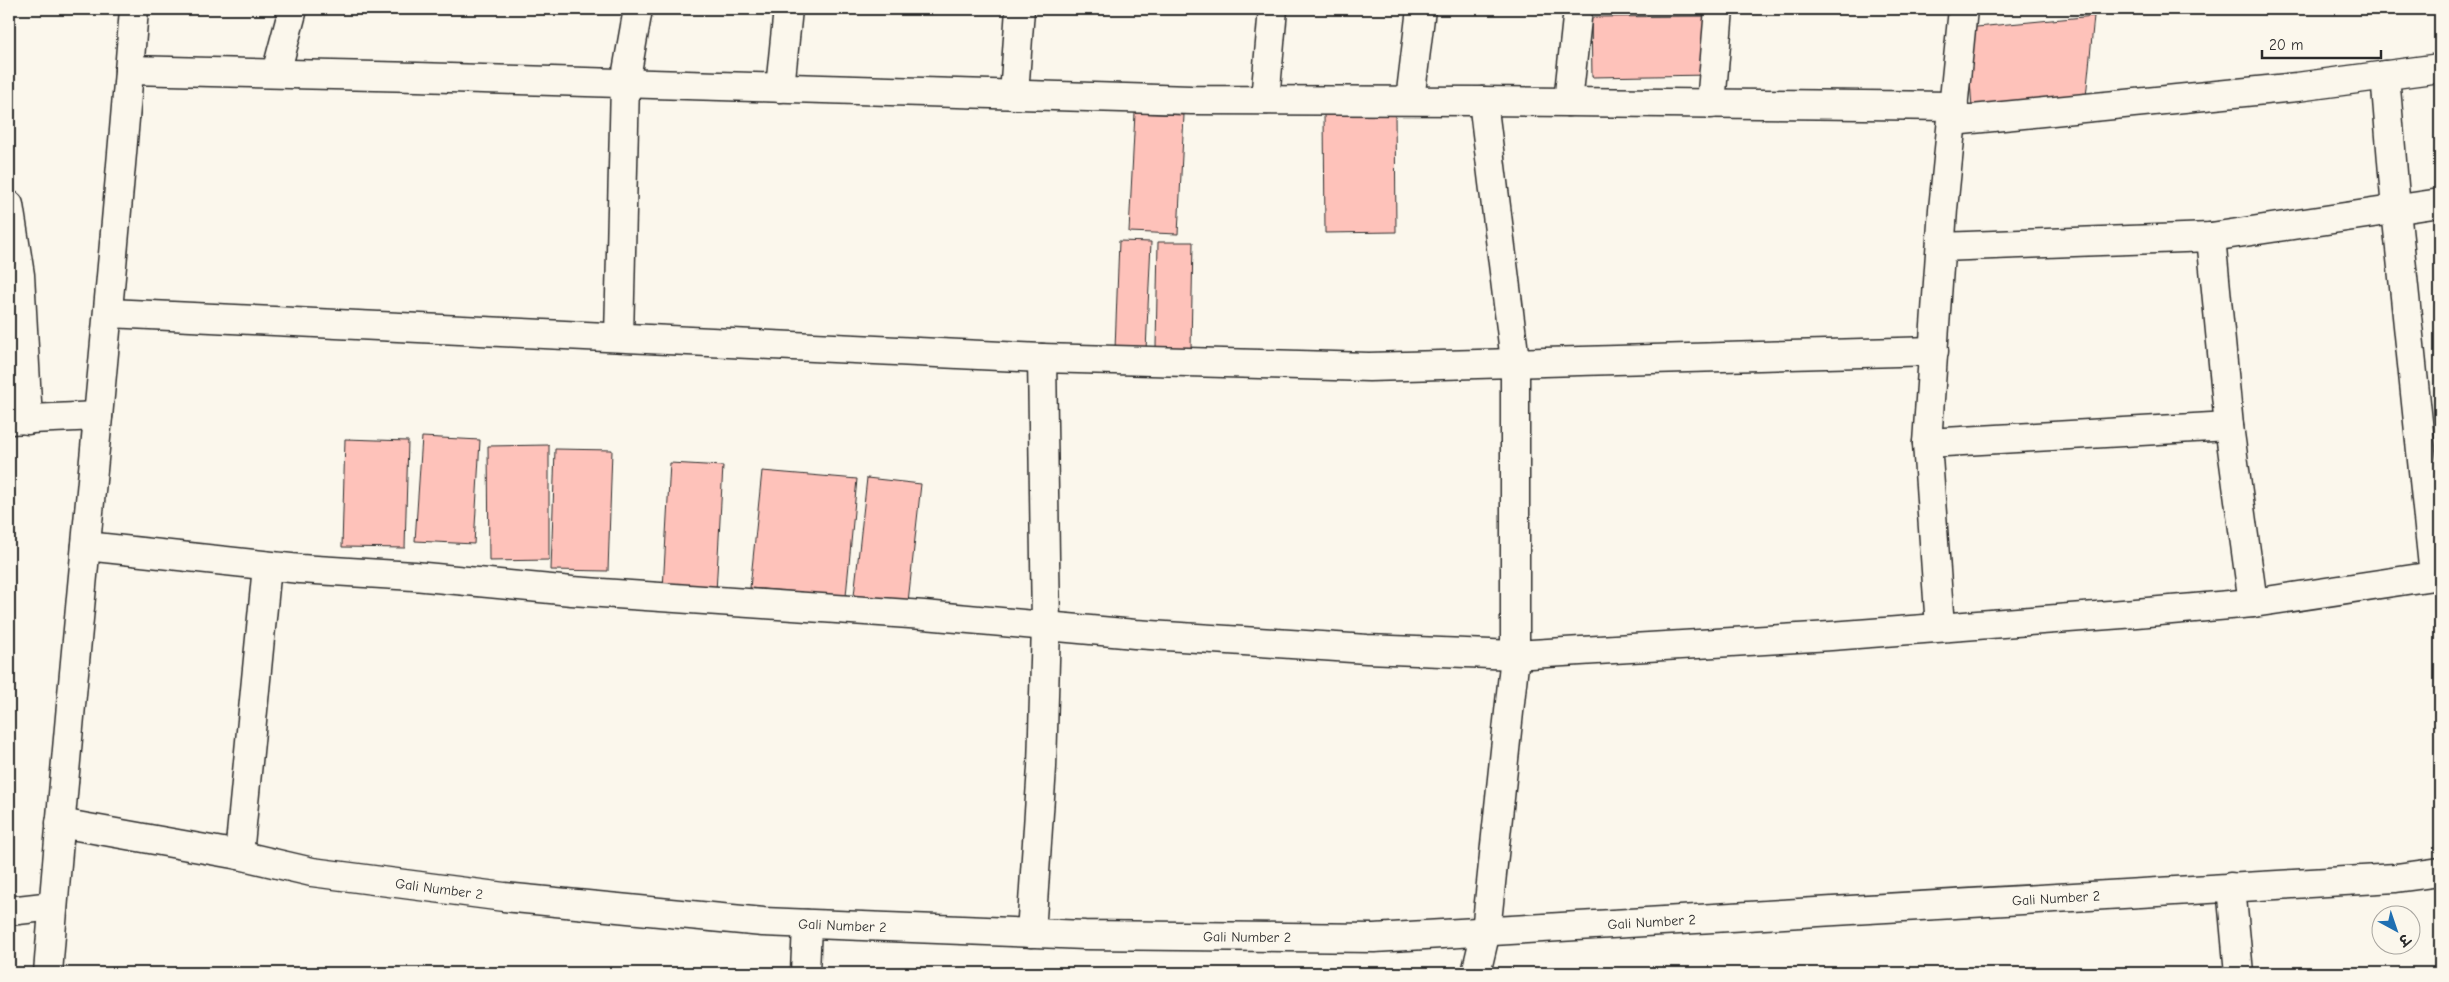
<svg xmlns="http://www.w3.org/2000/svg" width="2449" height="982" font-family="'Comic Neue','Playpen Sans Deva',sans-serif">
  <rect width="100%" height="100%" fill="#fbf7ec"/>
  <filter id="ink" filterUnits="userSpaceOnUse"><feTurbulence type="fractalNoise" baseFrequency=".02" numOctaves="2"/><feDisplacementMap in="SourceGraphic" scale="10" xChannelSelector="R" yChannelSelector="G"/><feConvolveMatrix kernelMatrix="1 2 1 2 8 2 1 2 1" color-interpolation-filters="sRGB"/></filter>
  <g filter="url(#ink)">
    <path fill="#fec2ba" stroke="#2b2b2b" d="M1709,16L1710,75L1592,77L1591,17Z
      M2094,16L2086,97L1972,107L1966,28Z
      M1395,112L1396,232L1325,233L1324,113Z
      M1135,113L1184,115L1178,234L1129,232Z
      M1119,241L1151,242L1146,350L1115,349Z
      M1158,242H1193L1191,348L1156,347Z
      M422,437L480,440L474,544L415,541Z
      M345,439L408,441L405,548L342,547Z
      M549,445V560L489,561L488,446Z
      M555,449L612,450L608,571L551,570Z
      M670,463L723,466L716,592L663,589Z
      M762,471L857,479L846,596L750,588Z
      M867,478L921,484L908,602L854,596Z"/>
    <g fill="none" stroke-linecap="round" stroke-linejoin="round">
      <g stroke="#2b2b2b" stroke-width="31">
        <g id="street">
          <path d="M129,70L417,77L1191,100L1482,101L1954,106"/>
          <path d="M276,73L293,9"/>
          <path d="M2385,75L2396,210L2434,576"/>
          <path d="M780,88L788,9"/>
          <path d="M1014,95L1020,9"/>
          <path d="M1265,100L1273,9"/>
          <path d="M1410,100L1421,9"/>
          <path d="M1568,102L1578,9"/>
          <path d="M1711,104L1719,9"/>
          <path d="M1952,121L2297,87L2440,68"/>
          <path d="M9,205L20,275L28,420"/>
          <path d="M2211,237L2229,426L2253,603"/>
          <path d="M1941,247L2211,237L2440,203"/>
          <path d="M109,313L1042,358L1369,367L1934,351"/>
          <path d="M619,337L625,83L638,9"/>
          <path d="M9,420L98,416"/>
          <path d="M1927,443L2229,426"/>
          <path d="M86,546L300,569L414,576L572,591L924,615L1135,634L1367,649L1515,655L1831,636L2136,613L2253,603L2440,575"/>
          <path d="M1940,627L1927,443L1943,209L1963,9"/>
          <path id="s1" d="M60,823L239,855L312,872L504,897L763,922L1085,935L1374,938L2396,878L2440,872"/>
          <path d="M239,855L267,566"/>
          <path d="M2231,887L2239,973"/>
          <path d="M9,911L53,906"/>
          <path d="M1031,933L1042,767L1046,625L1042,358"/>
          <path d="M805,973L807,924"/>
          <path d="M1476,973L1486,931L1515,655V361L1483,101"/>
        </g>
      </g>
      <g stroke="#2b2b2b" stroke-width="31">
        <path id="secondary" d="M48,973C73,651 109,331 134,9"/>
      </g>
      <use href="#street" stroke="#fbf7ec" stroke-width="28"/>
      <use href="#secondary" stroke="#fbf7ec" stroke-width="28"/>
    </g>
  </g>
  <g text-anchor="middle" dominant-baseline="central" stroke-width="4.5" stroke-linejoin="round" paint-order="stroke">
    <g font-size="14" fill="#2b2b2b" stroke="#fbf7ec">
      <text stroke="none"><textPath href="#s1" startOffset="385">Gali Number 2</textPath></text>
      <text stroke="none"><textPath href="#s1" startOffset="2005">Gali Number 2</textPath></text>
      <text stroke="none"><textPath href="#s1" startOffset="1600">Gali Number 2</textPath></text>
      <text stroke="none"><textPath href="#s1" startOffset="790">Gali Number 2</textPath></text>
      <text stroke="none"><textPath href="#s1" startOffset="1195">Gali Number 2</textPath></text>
    </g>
  </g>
  <rect width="2449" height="982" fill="none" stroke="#fbf7ec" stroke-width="30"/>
  <rect x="15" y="15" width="2419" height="952" fill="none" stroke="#2b2b2b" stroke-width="2" filter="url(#ink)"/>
  <g transform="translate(2396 930) rotate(140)"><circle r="24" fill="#fbf7ec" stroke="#a8a59f"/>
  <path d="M0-4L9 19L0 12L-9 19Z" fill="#1f6fb2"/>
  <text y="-8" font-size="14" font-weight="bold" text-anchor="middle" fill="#2b2b2b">उ</text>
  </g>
  <path d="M2262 50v8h119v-8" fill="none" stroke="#2b2b2b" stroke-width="2.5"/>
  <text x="2269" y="50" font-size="15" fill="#2b2b2b" stroke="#fbf7ec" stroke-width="4" paint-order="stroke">20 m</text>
</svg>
